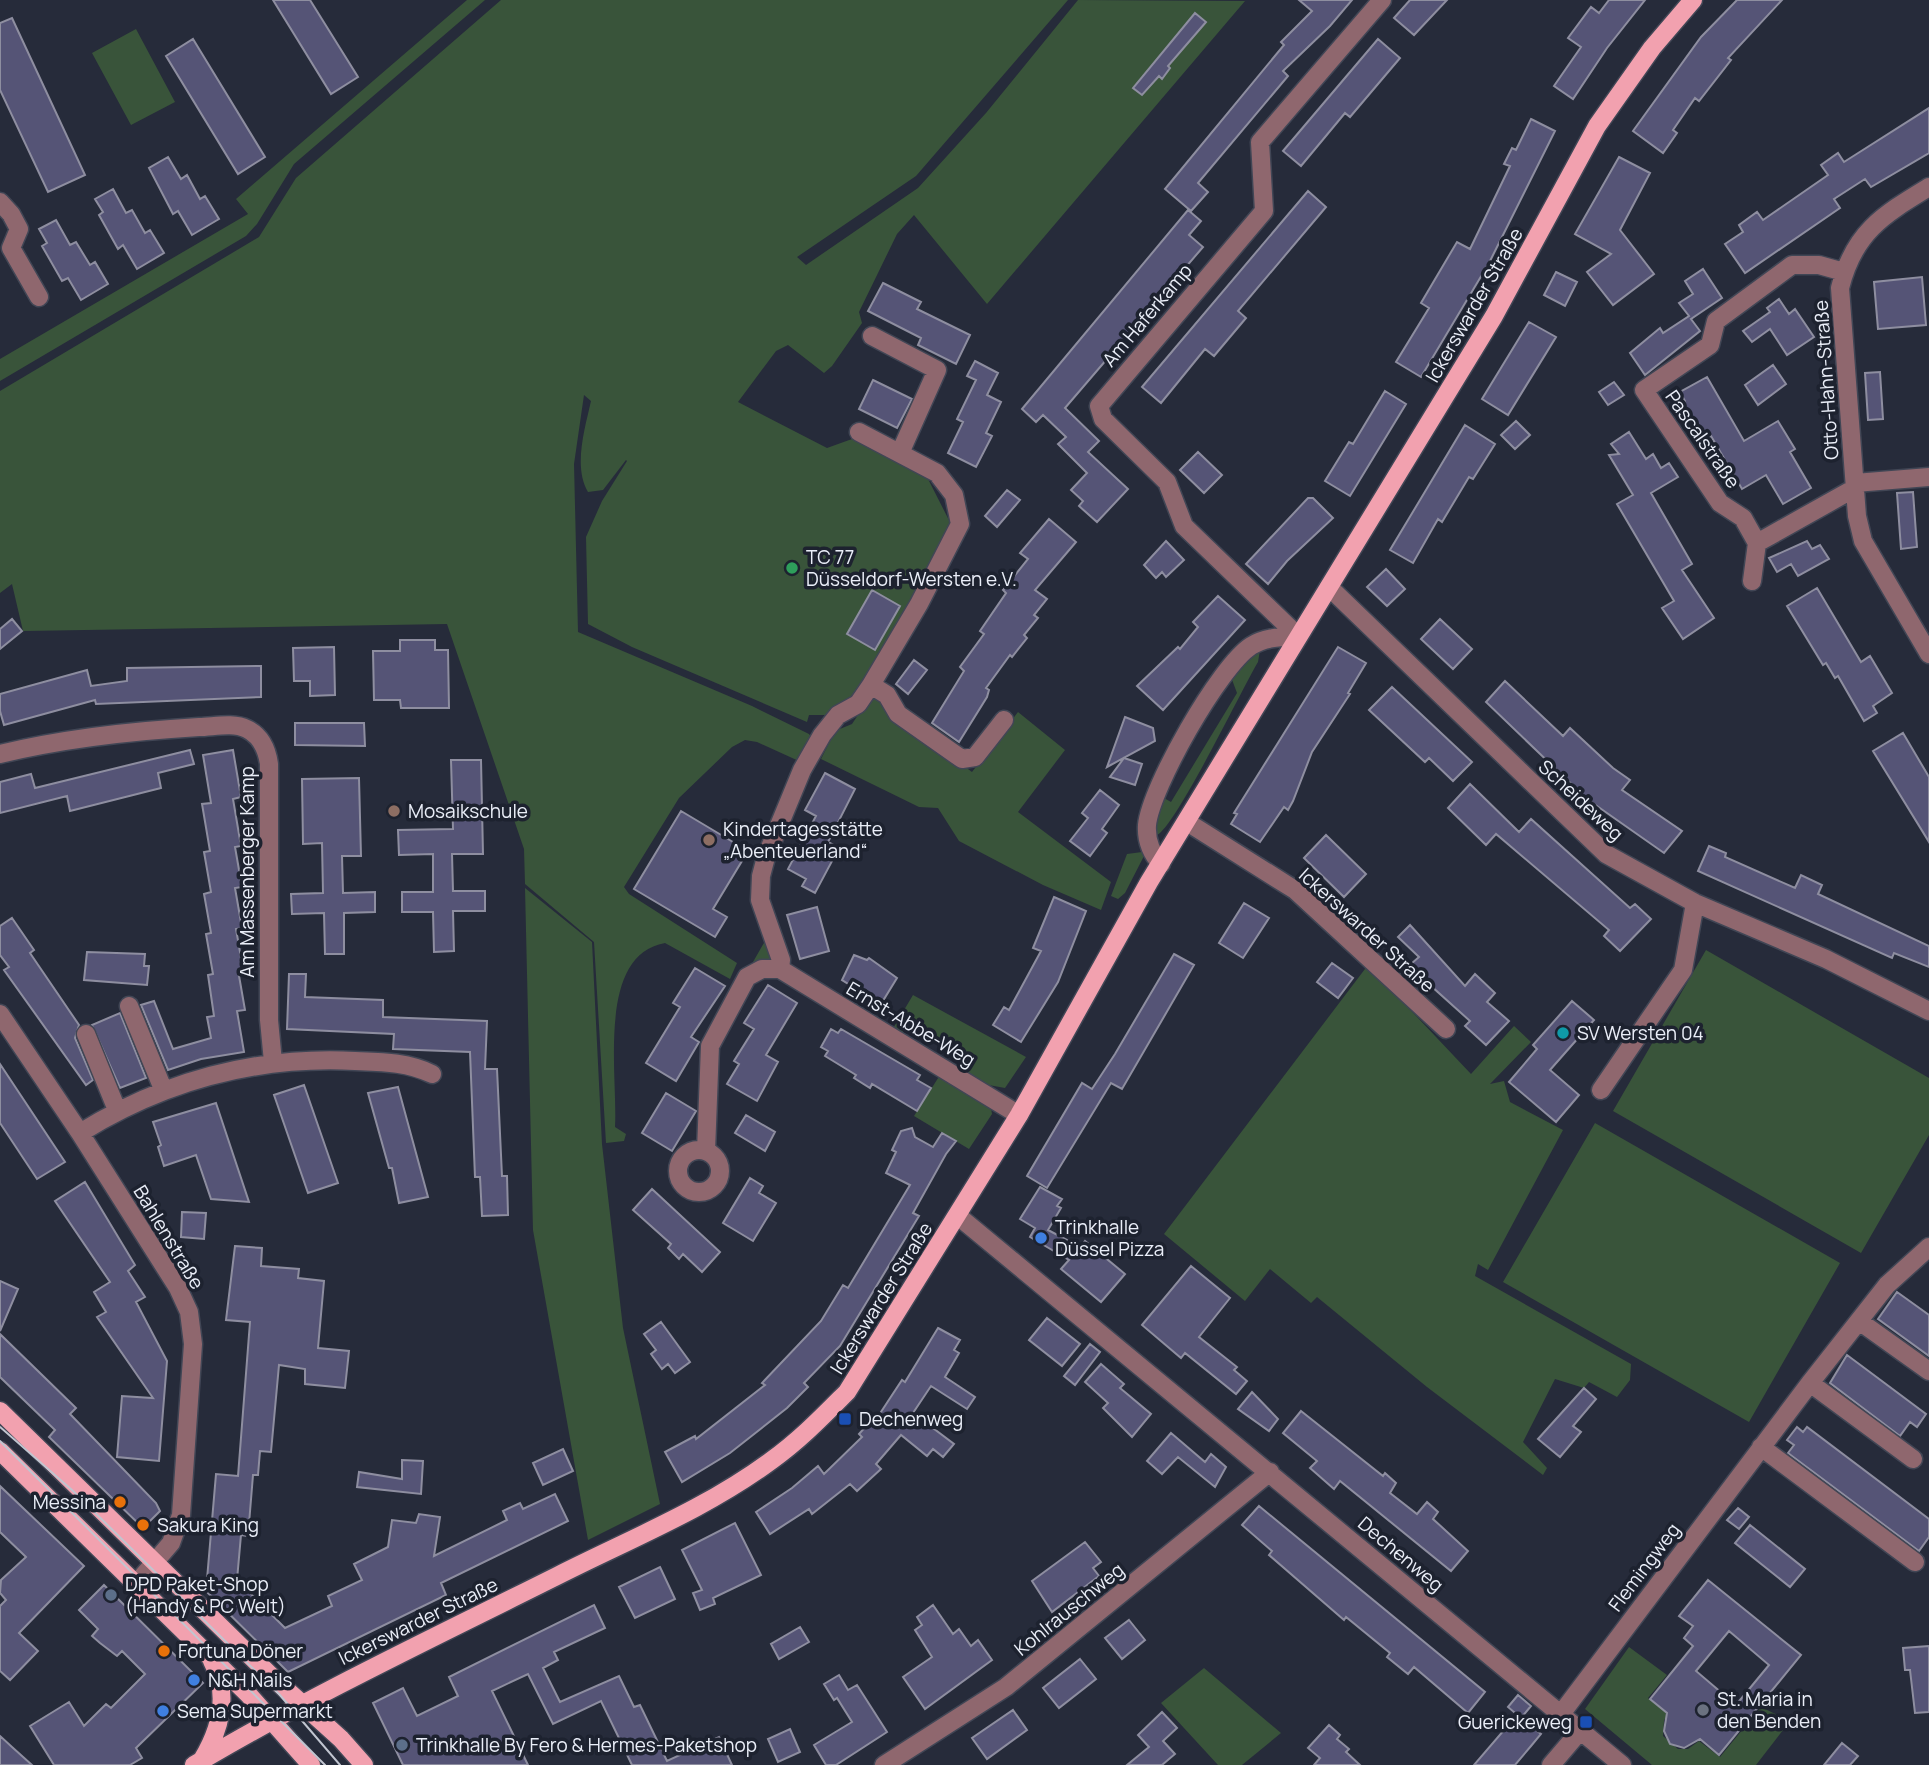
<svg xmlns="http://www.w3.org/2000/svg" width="1929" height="1765" font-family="Manrope,sans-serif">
  <rect width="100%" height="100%" fill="#262b3a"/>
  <path fill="#39543a" d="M467,0H485L294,164L257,224L246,236L0,381V359L248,214L236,199Z
    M501,0H1068L916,176L797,257L806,265L918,188L986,113L1078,0L1245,1L987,304L914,215L897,234L859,312L862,323L832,366L824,373L788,345L776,351L738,402L827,448L852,439L926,475L954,530L856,702L834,715H809L807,722L632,647L588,624L586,537L602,501L627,461L626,460L603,490L588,492C573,467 585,428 591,401L584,395L574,464L578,632L752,706L809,734L812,738L801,762L757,742L745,740L732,747L679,798L624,887L629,894L737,963L730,979L665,943C596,955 618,1075 615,1127L626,1134L624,1141L606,1143L594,942L525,884L524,849L447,624L23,631L12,584L0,593V391L259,237L296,178Z
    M136,29L175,102L131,125L92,53Z
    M1260,650L1258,662C1242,689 1176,826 1157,835L1154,818L1164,798L1171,802L1237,693L1231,677Z
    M874,691L901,719L972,772L1018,712L1065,750L1018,812L1111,882L1101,910L1043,885L959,841L938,808L919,807L821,759L835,731L852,724Z
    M1142,852L1144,856L1125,893L1118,899L1111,896L1127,854Z
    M525,888L592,942L602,1144L623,1328L660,1504L588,1540L533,1230Z
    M765,941L774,958L754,965L753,962Z
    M1706,950L1929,1078V1135L1861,1253L1613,1111Z
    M1368,965L1471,1074L1514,1026L1531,1042L1490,1084L1504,1081L1510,1102L1563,1130L1488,1270L1478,1264L1475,1276L1631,1364L1630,1380L1617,1397L1589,1382L1584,1388L1555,1379L1523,1442L1547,1468L1543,1475L1427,1387L1317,1297L1311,1303L1270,1269L1245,1301L1164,1234Z
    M913,995L1026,1057L1005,1088L983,1084L963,1073L970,1061L908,1024L900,1036L891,1032Z
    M940,1075L991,1108L992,1114L969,1149L914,1116Z
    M1595,1123L1840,1263L1749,1422L1503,1282Z
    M1629,1647L1667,1675L1648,1698L1669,1715L1664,1720L1663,1736L1678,1749H1688L1699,1741L1720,1757L1761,1707L1790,1721L1756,1765H1652L1585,1709Z
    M1204,1668L1281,1733L1242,1765H1218L1161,1703Z"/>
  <path fill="#555476" stroke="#8e8ea0" stroke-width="2" fill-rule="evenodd" d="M273,0H310L358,77L331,94Z
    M1299,0H1352L1330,26L1283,71L1288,76L1198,183L1208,192L1191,211L1165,189L1284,45L1281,42L1312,11Z
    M1410,0H1447L1414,35L1394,18Z
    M1609,0H1645L1607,48L1573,99L1554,86L1581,47L1568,38L1591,7L1599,13Z
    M1737,0H1782L1728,58L1731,60L1699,101L1695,98L1673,130L1677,133L1663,153L1633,131L1701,37Z
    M1195,13L1206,22L1168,66L1170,68L1162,79L1159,76L1142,95L1133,88Z
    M12,18L85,175L48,192L0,90V23Z
    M193,39L265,157L238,174L166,56Z
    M1378,39L1400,58L1350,117L1345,113L1301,166L1283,151Z
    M1929,108V153L1871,187L1865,179L1834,199L1840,208L1745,273L1725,244L1743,232L1739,225L1757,212L1763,220L1828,175L1821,165L1838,153L1844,162Z
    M1531,119L1555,131L1489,263L1421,377L1396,362L1429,308L1421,303L1457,242L1470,249L1510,166L1504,164L1512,148L1516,150Z
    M168,157L181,179L187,175L200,199L205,196L219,219L192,235L178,211L173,214L149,168Z
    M1619,157L1650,173L1620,230L1654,274L1613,305L1587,272L1611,254L1575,234Z
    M113,189L126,213L132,210L145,233L150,230L164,253L137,269L123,245L118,249L99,215L103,212L95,199Z
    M1308,191L1326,207L1238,311L1246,318L1214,356L1205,349L1161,403L1142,387Z
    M1188,210L1201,221L1189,235L1203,247L1065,408L1099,441L1088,452L1128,489L1097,522L1079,506L1083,501L1071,490L1087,473L1058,444L1066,437L1043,415L1036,422L1022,409Z
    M56,220L70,245L76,242L90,265L95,262L108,284L81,300L68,278L62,281L42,246L47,243L39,229Z
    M1703,269L1722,298L1691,319L1700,331L1645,375L1630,353L1660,328L1663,333L1689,316L1679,303L1693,294L1685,281Z
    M1556,272L1577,282L1565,306L1544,295Z
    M1922,277L1926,325L1878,329L1874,282Z
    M883,283L921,302L917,309L970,335L956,364L918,345L921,338L868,311Z
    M1779,299L1789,314L1795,309L1814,337L1787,355L1770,329L1752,342L1743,331L1770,312L1767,308Z
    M1529,322L1556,337L1508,415L1482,399Z
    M975,361L998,373L987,395L1001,402L986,433L992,436L976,467L948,453L963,422L957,419L976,380L967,376Z
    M1773,365L1786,384L1758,405L1745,385Z
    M1880,372L1883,419L1868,420L1865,373Z
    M1707,377L1744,441L1778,421L1795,449L1790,452L1811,488L1783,504L1766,475L1742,489L1711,436L1707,438L1703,431L1699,433L1696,430L1683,407L1685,401L1680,392Z
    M873,380L912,399L897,428L859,409Z
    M1614,382L1624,395L1608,405L1599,392Z
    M1385,391L1406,404L1350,496L1325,481L1349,442L1353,444Z
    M1516,421L1530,435L1515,449L1501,435Z
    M1465,425L1495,444L1473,479L1469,477L1442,522L1438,519L1413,563L1390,550Z
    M1629,432L1646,459L1653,454L1661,468L1669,463L1678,477L1651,493L1692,564L1682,570L1714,618L1683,639L1662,608L1674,601L1617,504L1633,495L1609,455L1619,454L1611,444Z
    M1198,452L1222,475L1204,493L1180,470Z
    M1007,490L1020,500L997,527L985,516Z
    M1913,492L1917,547L1901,549L1897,493Z
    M1308,498H1313L1333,518L1287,561L1268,584L1246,564Z
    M1049,519L1076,542L1035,590L1047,599L1034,615L1038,618L1024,635L1027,638L1012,657L1010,655L986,688L989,690L987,697L959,742L932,723L964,671L960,667L984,634L980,631L1006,593L1003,590L1028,559L1020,553Z
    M1166,541L1184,560L1166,577L1162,572L1156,578L1144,565Z
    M1807,541L1812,549L1820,545L1829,559L1798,576L1791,564L1777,572L1769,558Z
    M1386,569L1405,589L1387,606L1367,587Z
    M1817,588L1861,662L1870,656L1892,693L1873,706L1877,713L1864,721L1838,676L1835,678L1826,663L1823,665L1787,606Z
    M872,590L900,606L875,650L847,634Z
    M1218,596L1245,620L1163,710L1137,686L1178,647L1180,649L1198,627L1193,622Z
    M12,619L22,631L0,649V629Z
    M1440,619L1472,649L1453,669L1421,639Z
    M400,640H435V650H448L449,708H401L400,700H374L373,651H400Z
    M334,647L335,695L310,696V681H294L293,648Z
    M1338,647L1366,663L1348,693L1350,694L1312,752L1293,801L1288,810L1284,807L1260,842L1231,824L1237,814L1234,813Z
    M914,660L927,670L908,694L896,684Z
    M261,666V697L96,704L95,700L4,725L0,711V694L87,670L91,686L127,681V668Z
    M1505,681L1563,736L1570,728L1613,768L1630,780L1622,790L1682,831L1664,853L1587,799L1486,702Z
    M1392,687L1472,762L1453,781L1429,758L1425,762L1369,710Z
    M1125,717L1153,728L1155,741L1107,767Z
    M295,723H364L365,746L295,745Z
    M1903,733L1929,777V842L1873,751Z
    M190,750L194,764L158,773L161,788L70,811L67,796L0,813V782L31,774L35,788Z
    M233,750L241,797L233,799L241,846L235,847L242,887L235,888L242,928L236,929L243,969L238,970L245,1010L237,1011L244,1052L201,1059L168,1070L141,1005L154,1001L173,1049L211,1038L207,1017L214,1016L208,975L213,974L206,934L211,933L204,894L211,892L204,852L210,851L202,804L211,803L203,755Z
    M1124,758L1142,764L1135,785L1110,777Z
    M451,760H481L483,854H452L453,891H485V911H453L454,951L434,952L433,912H402V892H433V854L399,855L398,830L453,829Z
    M825,773L855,789L828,842L839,848L815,893L802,886L806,879L788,869L816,816L805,810Z
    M359,778L361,856H342L343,893L375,892V912L344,913V954H325L324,913L292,914L291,894L323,893L322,843L303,844L302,779Z
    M1470,784L1519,832L1531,819L1630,908L1635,904L1651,919L1620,951L1604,936L1609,930L1496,834L1486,845L1448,808Z
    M1100,790L1119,805L1102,829L1107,833L1090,856L1070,841L1088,818L1082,813Z
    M681,811L748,851L713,909L727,917L715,937L634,889Z
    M1326,835L1366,874L1344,897L1304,858Z
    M1709,846L1726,853L1725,857L1795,888L1801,875L1822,885L1818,894L1929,946V967L1894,953L1892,958L1698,871Z
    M1054,897L1086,911L1058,982L1021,1042L993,1025L1004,1007L1009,1010L1041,951L1033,948Z
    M1244,903L1269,918L1243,958L1219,943Z
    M817,907L829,951L800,959L787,915Z
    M12,918L34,950L30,953L79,1025L75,1038L93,1080L86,1085L4,970L9,967L0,955V926Z
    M1410,925L1465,986L1475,974L1495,993L1487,1002L1509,1021L1486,1045L1465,1026L1470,1021L1431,986L1424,993L1404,970L1419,957L1398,937Z
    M87,952L145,954L144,966H149L147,985L84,980Z
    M1174,954L1194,965L1122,1089L1111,1083L1047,1188L1027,1176L1082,1083L1092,1089L1115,1054Z
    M854,955L867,960L869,958L897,978L881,1004L842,980Z
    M1332,963L1353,978L1338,998L1317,982Z
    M695,968L725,986L691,1037L699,1042L676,1081L646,1063L680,1007L673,1003Z
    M289,974H306L305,997L383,1000V1017L487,1021L485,1069H497L502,1176H507L508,1215L482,1216L480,1177H475L470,1052L393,1049L394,1034L287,1029Z
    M768,985L797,1003L766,1055L778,1062L757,1101L727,1084L739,1064L734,1061L754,1029L744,1023Z
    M1572,1001L1594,1020L1550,1070L1579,1095L1556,1122L1509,1082L1537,1049L1533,1045Z
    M120,1013L146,1078L120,1088L92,1025Z
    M831,1029L838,1033L841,1029L920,1075L917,1080L931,1088L917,1111L872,1084L870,1088L854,1078L856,1075L825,1056L828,1051L821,1047Z
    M0,1064L65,1162L37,1179L0,1123Z
    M304,1085L338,1183L308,1193L274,1095Z
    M398,1087L428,1197L399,1203L392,1168H389L368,1093Z
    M666,1093L696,1111L672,1151L642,1133Z
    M216,1103L249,1202L211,1199L196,1155L164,1166L158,1147L161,1145L153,1122Z
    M746,1115L775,1132L765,1151L735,1133Z
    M912,1128L915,1137L933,1147L942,1133L956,1141L946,1154L913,1213L919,1216L840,1346L804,1383L808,1387L787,1408L730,1453L682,1482L665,1452L695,1436L696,1439L765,1385L762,1383L821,1321L843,1285L848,1288L910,1185L886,1173L896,1152L892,1150L901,1131Z
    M750,1178L763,1186L759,1193L776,1203L753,1241L723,1223Z
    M85,1182L135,1265L128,1271L145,1297L136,1302L167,1361L159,1461L117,1457L122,1396L153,1398L97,1317L106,1312L94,1292L110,1282L55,1201Z
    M1040,1187L1062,1199L1057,1206L1061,1208L1048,1230L1080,1247L1085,1241L1125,1274L1101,1302L1061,1269L1069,1260L1030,1237L1035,1228L1020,1219Z
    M652,1189L720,1252L702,1272L683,1254L679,1259L668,1248L671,1244L633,1210Z
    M182,1212L206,1213L204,1239L181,1237Z
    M235,1246L262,1248L261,1266L299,1269L298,1278L324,1281L318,1348L349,1351L345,1388L305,1384V1369L279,1365L271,1452L260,1451L258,1475H253L248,1536L241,1535L237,1580L285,1628L332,1606L328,1596L362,1580L354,1564L388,1547L392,1520L416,1523L419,1514L440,1517L434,1556L507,1520L503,1511L520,1503L523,1509L555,1494L568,1521L441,1583L446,1595L288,1672L206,1591L216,1474L238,1476L250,1322L226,1320Z
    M1191,1266L1230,1298L1199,1337L1237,1367L1234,1370L1247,1381L1236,1394L1185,1353L1181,1358L1142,1325Z
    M0,1281L18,1289L0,1331Z
    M1897,1292L1929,1315V1356L1878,1319Z
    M1047,1318L1080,1344L1062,1366L1029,1340Z
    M661,1322L690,1362L675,1373L668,1364L662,1369L651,1354L656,1350L644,1334Z
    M938,1328L960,1340L954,1350L959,1353L945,1377L975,1397L967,1409L931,1386L913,1413L954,1444L943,1457L933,1449L927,1456L901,1435L876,1464L881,1469L857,1491L850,1484L812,1514L809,1509L770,1534L756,1512L792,1488L818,1466L824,1474L862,1437L859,1434L875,1416L877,1418L902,1380L905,1382Z
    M0,1334L76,1408L70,1414L156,1503L160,1511L143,1528L49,1437L55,1430L0,1377Z
    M1090,1344L1100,1352L1075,1385L1064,1376Z
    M1847,1355L1926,1414L1917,1427L1910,1422L1900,1436L1830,1383Z
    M1101,1364L1124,1384L1120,1388L1151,1414L1132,1437L1103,1408L1108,1403L1085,1382Z
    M1584,1388L1596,1399L1573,1426L1581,1432L1560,1457L1538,1439Z
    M1252,1392L1278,1419L1269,1431L1238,1409Z
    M1301,1411L1383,1476L1385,1473L1396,1483L1390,1493L1417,1514L1427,1502L1438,1512L1433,1519L1468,1551L1451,1571L1340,1481L1334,1489L1310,1468L1317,1461L1283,1433Z
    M1797,1427L1803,1432L1807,1427L1929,1519V1537L1919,1551L1788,1453L1794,1445L1787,1440Z
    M1171,1433L1205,1462L1211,1454L1226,1467L1215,1487L1178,1457L1162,1474L1147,1461Z
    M563,1449L573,1471L543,1485L533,1463Z
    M402,1460L423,1461L421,1494L357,1487L359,1472L402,1479Z
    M0,1486L84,1566L19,1633L38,1651L10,1680L0,1671V1606L6,1600L0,1593L1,1580L26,1557L0,1532Z
    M1259,1506L1485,1692L1468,1713L1414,1667L1408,1674L1387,1657L1390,1653L1346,1617L1344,1620L1269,1555L1272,1551L1242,1525Z
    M1738,1508L1749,1517L1739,1529L1727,1520Z
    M735,1523L761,1575L713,1598L715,1604L700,1610L693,1593L702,1590L682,1550Z
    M1750,1525L1805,1569L1790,1587L1735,1543Z
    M1085,1542L1101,1562L1093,1568L1099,1576L1052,1612L1032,1581Z
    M660,1567L675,1599L635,1618L619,1587Z
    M1708,1580L1801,1655L1719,1755L1700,1739L1684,1748L1670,1744L1664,1731L1667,1713L1650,1699L1693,1646L1684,1638L1693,1626L1679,1616ZM1729,1631L1769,1665L1736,1705L1696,1671Z
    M104,1585L203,1683L136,1748L142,1758L130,1765H54L30,1726L69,1702L84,1726L106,1704L111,1708L145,1674L122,1651L117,1656L100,1643L92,1636L98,1629L79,1610Z
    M594,1605L605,1628L554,1652L558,1660L543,1668L560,1702L619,1676L634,1707L640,1705L667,1761L719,1737L732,1765H632L601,1701L553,1724L528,1674L492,1691L528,1765H403L373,1703L403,1688L417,1716L458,1696L449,1677Z
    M933,1605L953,1634L959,1629L971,1646L978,1640L992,1660L925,1709L903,1677L932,1657L915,1630L922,1625L917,1617Z
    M1129,1620L1145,1640L1122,1659L1105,1638Z
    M800,1627L809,1642L779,1659L771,1644Z
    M1929,1646V1712L1915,1713L1910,1670H1905L1903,1648Z
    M1080,1659L1096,1679L1059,1708L1043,1688Z
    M839,1675L848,1690L857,1685L887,1732L836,1765H826L814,1745L852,1722L837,1698L834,1700L824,1684Z
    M1518,1695L1531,1706L1521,1718L1508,1707Z
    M1013,1710L1027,1730L987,1759L972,1738Z
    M1162,1712L1177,1728L1163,1741L1175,1754L1162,1765H1127L1149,1747L1138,1735Z
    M1517,1715L1541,1734L1531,1746L1515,1765H1474Z
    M1329,1725L1340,1735L1337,1739L1349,1749L1346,1752L1360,1765H1314L1320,1758L1308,1748Z
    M790,1729L800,1752L778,1762L768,1739Z
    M0,1736L12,1747L32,1765H0Z
    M1842,1743L1858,1756L1850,1765H1824Z"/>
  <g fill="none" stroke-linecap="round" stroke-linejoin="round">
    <g stroke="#414655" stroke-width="21">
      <path id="minor" d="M1929,187C1883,215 1854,232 1840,288L1857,516L1863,541L1929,654
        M0,202L11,214L19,229L11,248L39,297
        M1844,272L1819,265H1792L1716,321L1710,345L1644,390L1720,503L1743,518L1757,543L1855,488
        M872,336L937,370L900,453
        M1855,483L1929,477
        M1752,581L1757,543
        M1329,587L1606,854L1695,903L1826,959L1929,1011
        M1298,636L1184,526L1167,482L1103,419L1099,406L1264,211L1260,142L1382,0
        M871,685L887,695L898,714L962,759L975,757L1004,720
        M0,754C66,738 131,731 199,727C213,727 233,722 247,729C261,736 267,750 269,764V1020L273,1062
        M1187,822L1295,890L1446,1029
        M1161,864C1151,853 1146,840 1147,825C1151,787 1219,667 1251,646C1265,637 1282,637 1298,636
        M780,969L1019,1115
        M129,1006L163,1089
        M0,1014L80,1133L178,1288L189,1312L193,1344L181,1515L171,1543L136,1584
        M86,1034L117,1110
        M1601,1090L1683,970L1695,903
        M80,1133C164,1081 256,1056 355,1061C383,1062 407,1062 432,1074
        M678 1171a21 21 0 1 1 42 0a21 21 0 1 1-42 0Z
        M706,1151L710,1046L747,977L762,969H780L781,960L760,900L761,876L766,857L802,770L822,735L838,715L858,704L871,685L919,604L960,524L954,495L937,473L859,432
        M958,1216L1622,1765
        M1859,1321L1929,1371
        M1810,1383L1913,1459
        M1761,1447L1915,1562
        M1561,1714L1810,1383L1887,1285L1929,1247
        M884,1765L1006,1687L1270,1472
        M1551,1765L1580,1731"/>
    </g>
    <g stroke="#414655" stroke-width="21">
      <path id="major" d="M0,1411L270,1675L341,1739L364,1765
        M0,1451L248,1694L311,1765
        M202,1760C220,1730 230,1694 212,1661
        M194,1765C312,1695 435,1637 557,1576C630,1539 706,1509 772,1460C800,1440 823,1416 847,1392L1019,1115L1149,882L1494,316L1597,126L1652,48L1693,0"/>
    </g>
    <use href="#minor" stroke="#8f676e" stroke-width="18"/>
    <use href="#major" stroke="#f2a1af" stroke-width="18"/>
    <path stroke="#c1c5d0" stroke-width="2" d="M0,1427L72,1490L279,1694L340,1765
      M0,1441L325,1765"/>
  </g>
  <circle fill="#2e9e5b" stroke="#1d222f" stroke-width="2.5" cx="792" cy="568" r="7"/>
  <g fill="#8d6e63" stroke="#1d222f" stroke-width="2.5">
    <circle cx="394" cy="811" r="7"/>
    <circle cx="709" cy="840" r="7"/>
  </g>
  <circle fill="#0f9aa8" stroke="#1d222f" stroke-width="2.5" cx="1563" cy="1033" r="7"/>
  <g fill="#3f7fe0" stroke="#1d222f" stroke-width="2.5">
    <circle cx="1041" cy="1238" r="7"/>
    <circle cx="194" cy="1680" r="7"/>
    <circle cx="163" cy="1711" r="7"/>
  </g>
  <g fill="#1a4fb4" stroke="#1d222f" stroke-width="2.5">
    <rect x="838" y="1412" width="14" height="14" rx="3.5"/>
    <rect x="1579" y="1715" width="14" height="14" rx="3.5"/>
  </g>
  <g fill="#e8710a" stroke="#1d222f" stroke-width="2.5">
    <circle cx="120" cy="1502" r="7"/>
    <circle cx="143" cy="1525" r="7"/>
    <circle cx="164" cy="1651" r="7"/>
  </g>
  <g fill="#5c6f8a" stroke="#1d222f" stroke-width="2.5">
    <circle cx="111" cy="1595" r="7"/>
    <circle cx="402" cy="1745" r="7"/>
  </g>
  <circle fill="#6b7280" stroke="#1d222f" stroke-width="2.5" cx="1703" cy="1710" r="7"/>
  <g text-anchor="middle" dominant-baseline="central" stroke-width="7" stroke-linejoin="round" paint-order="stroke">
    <g font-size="19" fill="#eaeef8" stroke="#1d222f">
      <text transform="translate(1474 305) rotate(-60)">Ickerswarder Straße</text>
      <text transform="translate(1147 315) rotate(-50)">Am Haferkamp</text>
      <text transform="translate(1826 380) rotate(-94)">Otto-Hahn-Straße</text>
      <text transform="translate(1703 439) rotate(55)">Pascalstraße</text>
      <text transform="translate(1581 800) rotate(43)">Scheideweg</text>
      <text transform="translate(247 872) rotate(-90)">Am Massenberger Kamp</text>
      <text transform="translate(1367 930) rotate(42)">Ickerswarder Straße</text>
      <text transform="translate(911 1024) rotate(31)">Ernst-Abbe-Weg</text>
      <text transform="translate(169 1237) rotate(59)">Bahlenstraße</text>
      <text transform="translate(881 1298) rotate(-58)">Ickerswarder Straße</text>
      <text transform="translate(1401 1554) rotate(40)">Dechenweg</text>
      <text transform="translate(1644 1567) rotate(-53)">Flemingweg</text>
      <text transform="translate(1069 1609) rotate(-39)">Kohlrauschweg</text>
      <text transform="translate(418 1621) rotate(-26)">Ickerswarder Straße</text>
    </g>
    <g font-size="19" fill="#eaeef8" stroke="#1d222f" text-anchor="start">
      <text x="806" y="557">TC 77<tspan x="806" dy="22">Düsseldorf-Wersten e.V.</tspan></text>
      <text x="408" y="811">Mosaikschule</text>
      <text x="723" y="829">Kindertagesstätte<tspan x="723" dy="22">„Abenteuerland“</tspan></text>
      <text x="1577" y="1033">SV Wersten 04</text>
      <text x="1055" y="1227">Trinkhalle<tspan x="1055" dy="22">Düssel Pizza</tspan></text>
      <text x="859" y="1419">Dechenweg</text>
      <text x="106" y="1502" text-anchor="end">Messina</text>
      <text x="157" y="1525">Sakura King</text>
      <text x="125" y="1584">DPD Paket-Shop<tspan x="125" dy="22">(Handy &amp; PC Welt)</tspan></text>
      <text x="178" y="1651">Fortuna Döner</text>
      <text x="208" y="1680">N&amp;H Nails</text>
      <text x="1717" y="1699">St. Maria in<tspan x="1717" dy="22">den Benden</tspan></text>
      <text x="177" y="1711">Sema Supermarkt</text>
      <text x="1572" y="1722" text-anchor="end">Guerickeweg</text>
      <text x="416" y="1745">Trinkhalle By Fero &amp; Hermes-Paketshop</text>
    </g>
  </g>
</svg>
